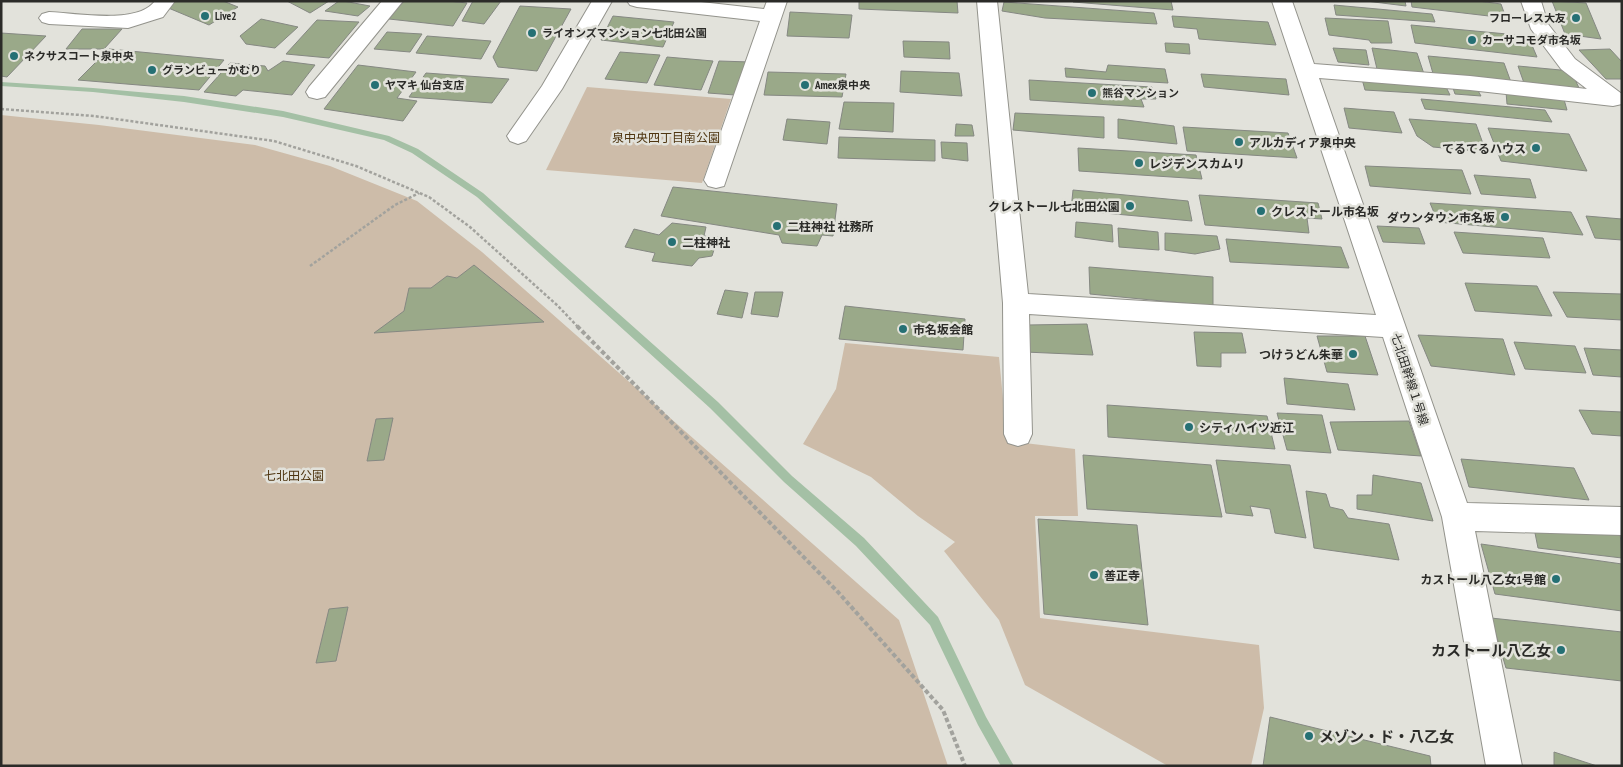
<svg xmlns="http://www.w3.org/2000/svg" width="1623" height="767" font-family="'PT Sans Narrow','Noto Sans JP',sans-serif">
  <rect width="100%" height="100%" fill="#e2e2db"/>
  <path fill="#cdbca9" d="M587,87L731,99L702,183L546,170Z
    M1,115L99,125L255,145L330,166L417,201L482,252L899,620L948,766H1Z
    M845,343L999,357L1007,441L1075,449L1078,516H1035L1040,618L1259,645L1264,708L1251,766H1168L1025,685L999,620L944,551L955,542L918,516L871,477L803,444L836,389Z"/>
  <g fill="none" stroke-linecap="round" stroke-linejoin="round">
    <path fill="#a4c0a5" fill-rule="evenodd" d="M1,82L93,88L184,96L283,111L389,136L418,149L483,193L718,402L792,476L864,538L938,617L986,717L1014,766H1001L978,725L930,625L856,546L784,482L710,408L477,197L412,153L384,140L283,117L184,102L93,92L1,86Z"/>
  </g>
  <path fill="#9aa989" stroke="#858882" d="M176,1H223L238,7L209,25L166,7Z
    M287,1H329L310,13Z
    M339,1H343L370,6L358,16L325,11Z
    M404,1H448L467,3L453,26L389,19Z
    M473,1H501L484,24L462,21Z
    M859,1H957L958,13L859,9Z
    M1073,1H1171L1173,10L1073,2Z
    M1366,1H1405L1406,6Z
    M1411,1H1478L1501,4L1506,18L1412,7Z
    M1552,1L1586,3L1601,39L1565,34Z
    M1004,2L1154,13L1157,24L1045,18L1002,11Z
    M1334,5L1432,14L1435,22L1336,15Z
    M520,6L571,9L537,71L498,67L493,57Z
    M790,12L852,15L849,38L787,36Z
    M613,16L674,22L663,47L601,40Z
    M1172,16L1268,22L1276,45L1199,39L1197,29L1174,27Z
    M1325,18L1388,21L1392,43H1371L1369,40L1329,35Z
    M261,19L298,27L275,48L246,44L240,36Z
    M317,20L359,22L329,58L286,54Z
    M1411,25L1528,36L1537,57L1415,43Z
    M82,29H122L104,49H66Z
    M387,32L422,34L410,52L374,49Z
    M1,33L46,36L7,77L1,76Z
    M427,36L491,41L481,59L416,53Z
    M903,41L949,42L950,59L904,57Z
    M1165,43L1189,44L1190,54L1166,52Z
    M1333,48L1366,50L1369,65L1338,62Z
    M1372,48L1417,53L1424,74L1377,69Z
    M109,49L224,60L199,90L78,80Z
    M1610,49L1622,62V79H1606L1579,50Z
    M620,52L660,55L647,83L605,79Z
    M1428,56L1504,63L1512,85L1434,77Z
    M667,57L713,61L701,90L654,85Z
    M283,61L315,65L292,95L243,90L236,96L204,92L230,63L265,66L268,71Z
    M719,61L750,62L735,95L708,93Z
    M358,65L416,72L397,98L417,101L403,121L324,109Z
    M1108,65L1165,69L1168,83L1066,77L1065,68L1106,72Z
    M1518,66L1571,71L1580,90L1524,83Z
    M901,71L959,73L962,96L900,92Z
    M768,72L846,74L842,97L764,95Z
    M426,73L509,79L492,103L409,97Z
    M1201,74L1286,79L1289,95L1204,87Z
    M1362,79L1445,85L1450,95L1365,90Z
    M1029,80L1152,87L1156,99H1141L1144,107L1030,100Z
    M1452,85L1476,87L1481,96L1455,94Z
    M1506,92L1563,96L1567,110L1507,104Z
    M1421,99L1545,110L1552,122L1425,109Z
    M844,102L894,103L893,132L839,129Z
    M1344,108L1394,112L1402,133L1349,128Z
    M1015,113L1104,117V138L1013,130Z
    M787,119L830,122L827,144L783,140Z
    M1118,119L1174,126L1177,144L1118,138Z
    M1409,119L1476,124L1486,152L1433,147L1417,136Z
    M956,124L972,125L974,136H955Z
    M1183,127L1288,133L1297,158L1187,151Z
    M1488,128L1569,134L1587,171L1501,161Z
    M839,137L935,140V161L838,158Z
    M941,142L967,143L968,161L942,158Z
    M1078,148L1196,155L1202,179L1079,171Z
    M1365,166L1462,170L1471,194L1370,186Z
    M1474,175L1530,179L1536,198L1481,194Z
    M673,187L837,204L833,236L822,235L817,246L782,243L779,235L661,216Z
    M1073,190L1188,201L1192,221L1071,210Z
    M1199,195L1318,203L1322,219L1307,218L1309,233L1205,225Z
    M1430,203L1571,212L1583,235L1438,222Z
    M1586,216L1622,219V240L1595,238Z
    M1076,222L1112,225L1113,242L1075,237Z
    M672,223L706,227L704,236L718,237L712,256L699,258L692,266L652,261L655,253L625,247L634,229L659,235Z
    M1377,226L1419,228L1425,244L1383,242Z
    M1118,228L1158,232L1159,250L1119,247Z
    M1454,232L1543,238L1550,258L1463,253Z
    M1165,233L1217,236L1220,249L1195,254L1165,250Z
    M1226,239L1341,247L1349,268L1230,262Z
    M474,265L544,322L374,333L404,311L409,288H431L447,276L457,278Z
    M1089,267L1213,277V306L1090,294Z
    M1465,283L1537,286L1552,316L1475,311Z
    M725,290L748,293L742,318L717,314Z
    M755,292H783L778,317L751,314Z
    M1553,292L1622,294V320L1567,317Z
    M845,306L965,319L963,350L839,339Z
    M1087,324L1093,355L1025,352L1027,325Z
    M1194,332L1242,333L1246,353H1221V367L1197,366Z
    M1418,335L1503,339L1515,375L1431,366Z
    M1317,336H1365L1378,375L1327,372Z
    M1514,342L1575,346L1586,373L1525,369Z
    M1584,348L1622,350V377L1593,375Z
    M1284,378L1348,384L1355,410L1287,404Z
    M1107,405L1267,416L1275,449L1108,437Z
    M1579,410L1622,412V436L1592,434Z
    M1277,413L1322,415L1331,453L1287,450Z
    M393,418L384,460L367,461L376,419Z
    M1409,421L1421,456L1338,450L1330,422Z
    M1083,455L1211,465L1222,517L1087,509Z
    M1461,459L1574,468L1589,500L1469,487Z
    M1216,460L1290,465L1306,538L1275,533L1270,509L1250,506L1253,516L1226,513Z
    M1373,475L1421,483L1433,521L1357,509V495H1372Z
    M1306,491L1326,494L1330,507L1343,510L1348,518L1389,524L1399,560L1314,548Z
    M1038,519L1137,525L1148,625L1044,614Z
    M1533,523L1620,532L1622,558L1538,548Z
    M1481,544L1622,564V611L1495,594Z
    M348,607L336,661L316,663L329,609Z
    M1491,618L1622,632V681L1506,668Z
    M1270,717L1430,756L1431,766H1263Z
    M1554,752L1597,766H1554Z"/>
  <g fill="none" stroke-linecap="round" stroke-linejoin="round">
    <g stroke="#93938c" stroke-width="2">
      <path id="minor" d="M155,1H175L163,17L128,28L49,24L42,22L39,18L42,14L49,12C77,13 137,25 155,1Z
        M382,1H403L325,97L317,99L309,97L306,92L309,87Z
        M592,1H612L562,89L526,141L518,144L510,141L507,136L542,86Z
        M627,1H692L764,9L767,1H787L724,186L716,188L708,186L704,180L760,21L637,7L630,5Z
        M977,1H997L1028,294L1376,315L1272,1H1292L1314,64L1470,76L1587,89L1561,69L1531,29L1521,1H1541L1548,24L1575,59L1622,94V104L1613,106L1470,90L1319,78L1467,503L1622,507V535L1475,531L1522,766H1486L1442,517L1383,337L1029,314L1032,434L1028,443L1018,446L1008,443L1004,434L1003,303Z"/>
    </g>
    <path stroke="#a2a29d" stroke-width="2.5" stroke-dasharray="3 2" stroke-linecap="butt" d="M1,109L94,116L274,141L356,166L429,197L470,227L558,306L578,327
      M310,266L395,205L419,193"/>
    <path stroke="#a2a29d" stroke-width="4" stroke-dasharray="4.5 2.5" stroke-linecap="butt" d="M577,326L838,592L943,710L965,766"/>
    <use href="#minor" fill="#fff" fill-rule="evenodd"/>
  </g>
  <g fill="#257074" stroke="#e2e2db" stroke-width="2">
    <circle cx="205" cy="16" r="5"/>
    <circle cx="1576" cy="18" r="5"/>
    <circle cx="532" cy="33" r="5"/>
    <circle cx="1472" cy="40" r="5"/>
    <circle cx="14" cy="56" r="5"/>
    <circle cx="152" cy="70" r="5"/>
    <circle cx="375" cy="85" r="5"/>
    <circle cx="805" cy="85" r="5"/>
    <circle cx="1092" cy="93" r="5"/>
    <circle cx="1239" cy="142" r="5"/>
    <circle cx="1536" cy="148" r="5"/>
    <circle cx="1139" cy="163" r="5"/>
    <circle cx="1130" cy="206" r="5"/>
    <circle cx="1261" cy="211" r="5"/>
    <circle cx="1505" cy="217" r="5"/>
    <circle cx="777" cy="226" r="5"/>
    <circle cx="672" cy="242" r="5"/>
    <circle cx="903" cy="329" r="5"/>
    <circle cx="1353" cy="354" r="5"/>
    <circle cx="1189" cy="427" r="5"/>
    <circle cx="1094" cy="575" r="5"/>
    <circle cx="1556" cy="579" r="5"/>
    <circle cx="1561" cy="650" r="5"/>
    <circle cx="1309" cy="736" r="5"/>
  </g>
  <g text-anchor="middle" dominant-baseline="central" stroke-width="5" stroke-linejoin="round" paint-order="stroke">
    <g font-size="11" font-weight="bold" fill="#2b2b28" stroke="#e2e2db" text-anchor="start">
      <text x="215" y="16">Live2</text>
      <text x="1566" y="18" text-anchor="end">フローレス大友</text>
      <text x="542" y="33">ライオンズマンション七北田公園</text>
      <text x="1482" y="40">カーサコモダ市名坂</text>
      <text x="24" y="56">ネクサスコート泉中央</text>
      <text x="162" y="70">グランビューかむり</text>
      <text x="385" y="85">ヤマキ 仙台支店</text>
      <text x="815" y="85">Amex泉中央</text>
      <text x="1102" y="93">熊谷マンション</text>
    </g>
    <g font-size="12" fill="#4e3510" stroke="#e2e2db">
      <text x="666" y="137">泉中央四丁目南公園</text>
      <text x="294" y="475">七北田公園</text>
    </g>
    <g font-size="12" font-weight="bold" fill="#2b2b28" stroke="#e2e2db" text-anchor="start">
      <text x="1249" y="142">アルカディア泉中央</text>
      <text x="1526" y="148" text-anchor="end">てるてるハウス</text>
      <text x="1149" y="163">レジデンスカムリ</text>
      <text x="1120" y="206" text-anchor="end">クレストール七北田公園</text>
      <text x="1271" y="211">クレストール市名坂</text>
      <text x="1495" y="217" text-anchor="end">ダウンタウン市名坂</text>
      <text x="787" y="226">二柱神社 社務所</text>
      <text x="682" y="242">二柱神社</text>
      <text x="913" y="329">市名坂会館</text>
      <text x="1343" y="354" text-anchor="end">つけうどん朱華</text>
      <text x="1199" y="427">シティハイツ近江</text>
      <text x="1104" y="575">善正寺</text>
      <text x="1546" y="579" text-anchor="end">カストール八乙女1号館</text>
    </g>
    <g font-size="12" fill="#2b2b28" stroke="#e2e2db">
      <text transform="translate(1410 379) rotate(72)">七北田幹線１号線</text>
    </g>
    <g font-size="15" font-weight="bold" fill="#2b2b28" stroke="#e2e2db" text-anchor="end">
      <text x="1551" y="650">カストール八乙女</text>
      <text x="1319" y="736" text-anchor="start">メゾン・ド・八乙女</text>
    </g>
  </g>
  <rect width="1623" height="767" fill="none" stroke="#2b2b28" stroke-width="5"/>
</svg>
